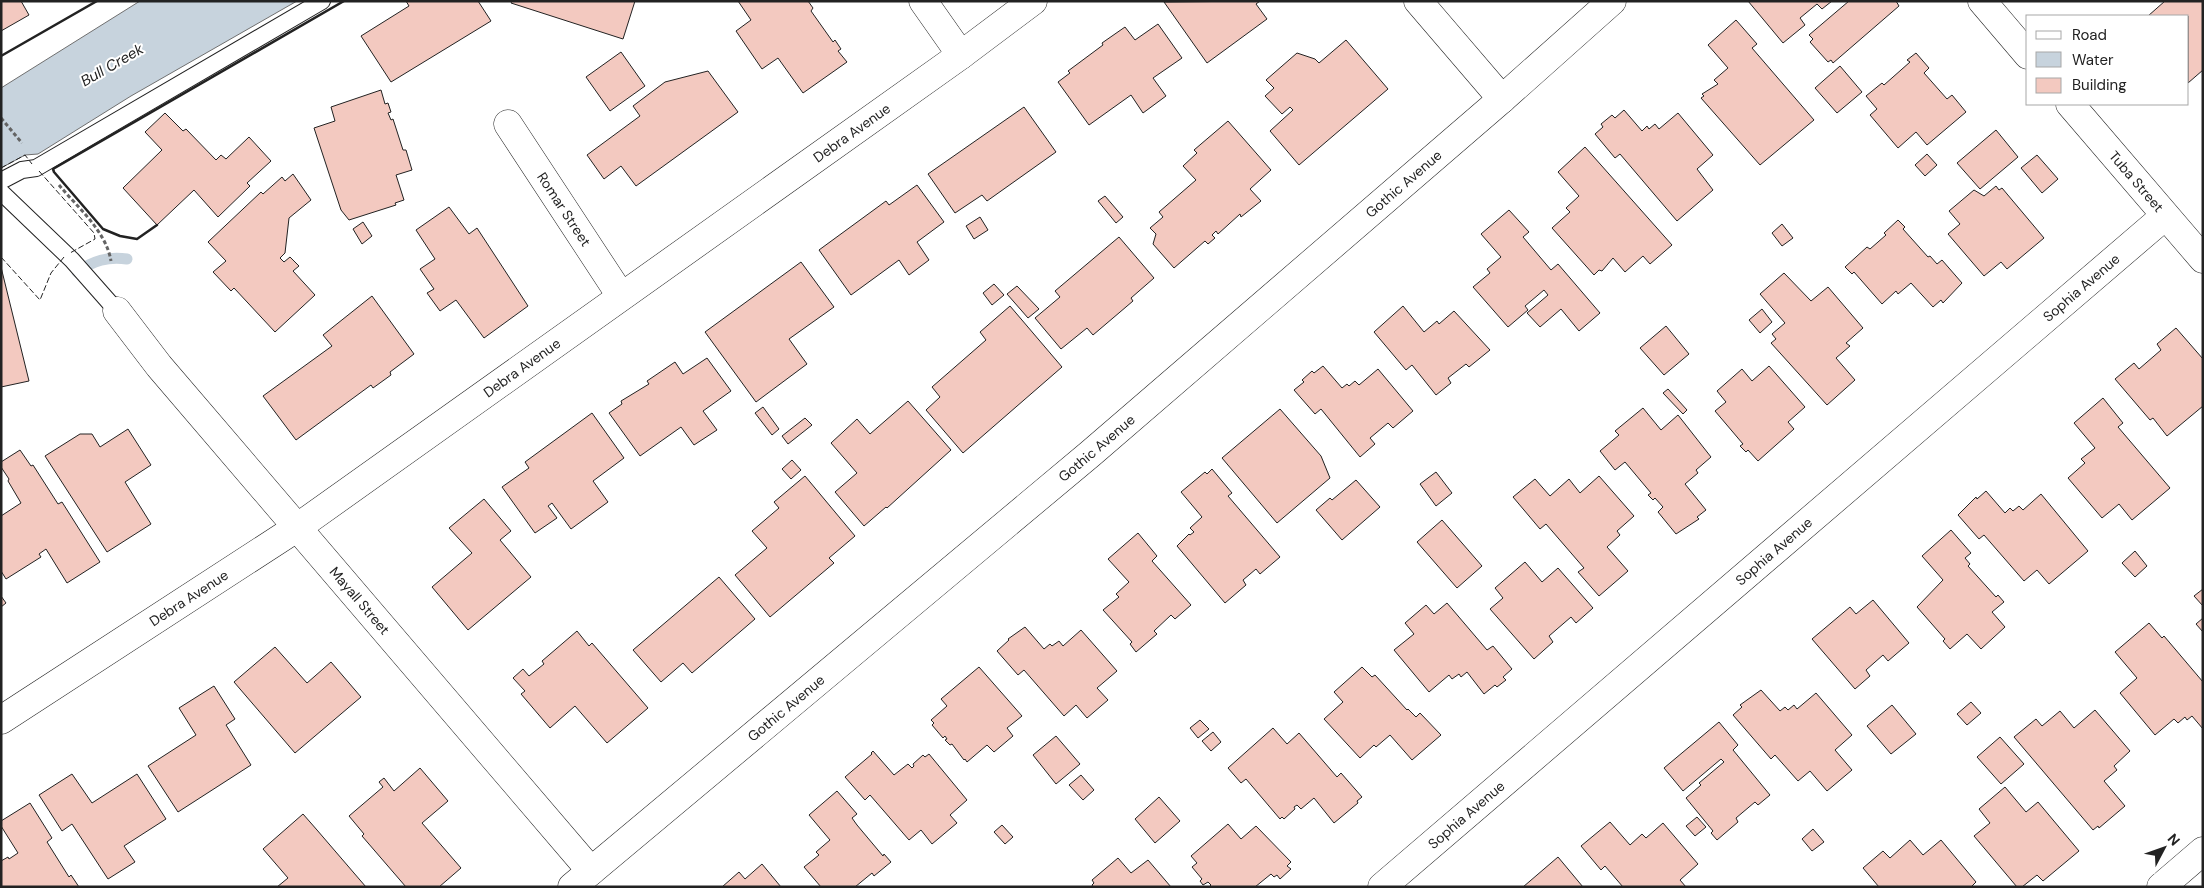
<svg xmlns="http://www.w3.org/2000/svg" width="2204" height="888" font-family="'DM Sans',sans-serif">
  <rect width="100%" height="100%" fill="#fff"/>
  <path fill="#c7d3dd" stroke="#6f6f6f" d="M140,1H297L131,96L38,154L25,155L1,168V88Z"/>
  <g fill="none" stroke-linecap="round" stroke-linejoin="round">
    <path stroke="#c7d3dd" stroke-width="11" d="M77,272C93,261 108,256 127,259"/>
  </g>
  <path fill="#f3c9c0" stroke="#222" d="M1,1H21L29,15L1,31Z
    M406,1H478L491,21L391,82L361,36L409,6Z
    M512,1H635L623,39L511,3Z
    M738,1H808L813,8L811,11L833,42L835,40L841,49L838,51L847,62L803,93L778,58L762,69L736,31L751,20Z
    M1260,1L1256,4L1267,19L1207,63L1164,2Z
    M1748,1H1832L1822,9L1817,4L1800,18L1805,25L1783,43Z
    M1849,1H1896L1899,6L1833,63L1831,60L1828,62L1810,42L1813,39L1809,35Z
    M2165,1H2203V70L2188,83V16H2148Z
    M1736,20L1757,44L1752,48L1814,120L1760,165L1701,98L1704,96L1702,94L1718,84L1714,80L1728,68L1708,45Z
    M1158,24L1182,58L1153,78L1166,96L1143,113L1131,95L1089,125L1058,82L1070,73L1068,71L1103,45L1102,43L1125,27L1135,40Z
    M1346,40L1388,89L1299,165L1270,131L1293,110L1290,107L1282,114L1265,96L1274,88L1266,80L1297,53L1315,59L1319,63Z
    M621,52L645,86L610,111L586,77Z
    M1916,53L1929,68L1924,73L1947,99L1952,95L1966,112L1927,145L1916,132L1898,148L1870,115L1877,109L1866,96L1882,83L1884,85L1910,62L1907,60Z
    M1840,66L1862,92L1837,113L1815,88Z
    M708,71L738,112L636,186L621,166L604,179L587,155L640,116L633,106L665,82Z
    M381,90L385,104L388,103L391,112L388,113L391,120L393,119L403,150H406L412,170L396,175L404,200L395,203L396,205L349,220L341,210L314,128L335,121L331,107Z
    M1024,107L1056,152L987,201L982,195L955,213L928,174Z
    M1624,110L1642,131L1647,126L1649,129L1655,124L1659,129L1678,113L1713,155L1697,169L1713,190L1677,221L1620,154L1615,158L1595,134L1603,127L1601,124L1612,115L1615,118Z
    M165,113L183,131L186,129L216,160L221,155L226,159L249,137L271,161L247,183L250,186L218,217L194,190L157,225L123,188L162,150L145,132Z
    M1228,121L1271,170L1250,189L1261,201L1241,217L1240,214L1218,234L1216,231L1212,235L1215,238L1208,244L1205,241L1174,268L1153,244L1156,234L1150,228L1163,217L1159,212L1196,180L1183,166L1197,153L1194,150Z
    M1996,130L2018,157L1980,189L1957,163Z
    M1585,147L1672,245L1650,264L1643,256L1625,272L1613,258L1602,271L1599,270L1594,275L1552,228L1570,212L1566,208L1579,196L1558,172Z
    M1927,154L1937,165L1925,176L1915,165Z
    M2037,155L2058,179L2042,193L2021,168Z
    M293,174L311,200L289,218L285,253L280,258L284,262L290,257L299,266L293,271L315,295L275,332L234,288L231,291L213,272L226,261L208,242L261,192L263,194L282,177L285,181Z
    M917,185L944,222L917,242L929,260L909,275L899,260L851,295L819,250L886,201L889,205Z
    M1996,186L1999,190L2002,188L2044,238L2007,269L2001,262L1984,276L1948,234L1960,224L1949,211L1974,190L1984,196Z
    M1105,196L1123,217L1116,223L1098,201Z
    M449,207L469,234L477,228L528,306L484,338L456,300L440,311L427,293L434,289L420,269L435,259L416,230Z
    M1509,210L1529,232L1523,237L1551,270L1558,264L1600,313L1579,331L1561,309L1540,327L1527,313L1548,295L1544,290L1525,306L1528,310L1508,327L1473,287L1490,273L1487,269L1501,257L1481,234Z
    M980,217L988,230L974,239L966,226Z
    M1898,220L1905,227L1903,229L1928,257L1930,256L1937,264L1942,260L1962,283L1943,303L1941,300L1933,307L1911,283L1898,294L1896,291L1882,304L1854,272L1852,274L1845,267L1867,247L1870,249L1886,235L1884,233Z
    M363,222L372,236L362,244L353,229Z
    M1782,224L1793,238L1782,246L1772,233Z
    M1119,237L1154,278L1131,298L1133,301L1093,335L1087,328L1061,349L1035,318L1060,297L1055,291Z
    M801,262L834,307L789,339L807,364L756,402L705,332Z
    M1,267L29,381L1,387Z
    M1784,273L1811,301L1828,287L1863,328L1846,343L1850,346L1836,358L1855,380L1827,405L1771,343L1776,339L1772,334L1785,323L1760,294Z
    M994,284L1004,295L992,305L983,293Z
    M1017,286L1039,309L1028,318L1007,294Z
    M372,296L414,354L390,372L391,375L373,388L371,385L296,440L263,396L332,346L323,335Z
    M1010,306L1062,367L963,453L926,410L940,397L932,387L986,340L980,332Z
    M1403,306L1424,332L1437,321L1439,324L1454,311L1490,350L1469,367L1466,364L1448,378L1451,383L1436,395L1412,365L1406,370L1374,332Z
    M1762,309L1772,322L1760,333L1749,320Z
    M1666,326L1689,354L1664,375L1640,348Z
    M2176,328L2203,359V406L2167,436L2153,418L2150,420L2115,379L2134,363L2139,369L2161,350L2157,344Z
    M707,358L731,391L703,411L717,430L694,445L681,427L640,456L609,413L622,404L621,401L649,384L647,381L675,362L683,374Z
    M1323,366L1342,388L1347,384L1349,386L1355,381L1359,385L1378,369L1413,411L1393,428L1388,423L1370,438L1375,444L1360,457L1321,409L1315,414L1294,390L1304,382L1302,380L1312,371L1314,373Z
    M1769,366L1805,407L1788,422L1794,429L1758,461L1748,450L1746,452L1740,446L1743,444L1715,411L1726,402L1717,391L1742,369L1752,381Z
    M1668,389L1687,410L1683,414L1663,393Z
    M2103,398L2123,423L2118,427L2170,488L2132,520L2119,504L2102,518L2068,478L2085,463L2081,459L2095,448L2074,423Z
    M908,401L951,450L887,508L886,507L864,526L835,492L857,473L831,443L857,419L870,434Z
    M763,407L779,429L772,435L755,413Z
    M1643,408L1661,430L1678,415L1711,457L1696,470L1698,473L1685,484L1706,510L1697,517L1699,519L1676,534L1658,512L1663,507L1655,498L1653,500L1648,495L1651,493L1625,462L1615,470L1600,451L1619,435L1615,431Z
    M1280,409L1321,456L1330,478L1277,523L1222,458Z
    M592,413L624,458L593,481L608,502L571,529L552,503L548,506L557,518L535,533L502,487L529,468L525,462Z
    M805,418L812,425L788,444L782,436Z
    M128,429L151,465L125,482L151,524L107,552L45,456L80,434H92L100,447Z
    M20,450L31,466L33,465L58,504L62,502L100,562L67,583L46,549L39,554L41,557L6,579L1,571V516L21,503L8,481L9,479L1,467V462Z
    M792,460L801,470L791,479L782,469Z
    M1212,469L1232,493L1228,496L1280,557L1260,574L1256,569L1243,580L1246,585L1225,603L1177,546L1189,534L1190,535L1194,532L1190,528L1202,517L1181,492L1205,472L1207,474Z
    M1436,472L1452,493L1436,506L1420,484Z
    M805,476L855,536L829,558L834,563L770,617L735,575L767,548L752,531L779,508L774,502Z
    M1599,476L1634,516L1617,531L1620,535L1607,547L1628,571L1599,596L1578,572L1584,568L1546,524L1540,529L1513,497L1535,479L1550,496L1569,479L1580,493Z
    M1356,480L1380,507L1342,540L1316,510L1330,498L1332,500Z
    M1986,491L2005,513L2010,508L2013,511L2019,506L2023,510L2041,494L2088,551L2049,584L2037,570L2024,581L1984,535L1979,539L1958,515L1976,497L1977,499Z
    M484,499L511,531L500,540L531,577L468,630L432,587L472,553L449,528Z
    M1442,520L1482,566L1457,588L1417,542Z
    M1951,530L1971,553L1965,558L1970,564L1968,566L1996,597L1998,595L2004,602L1992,612L2005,627L1981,649L1967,634L1950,649L1943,641L1945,639L1917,607L1943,580L1922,556Z
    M1138,533L1157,556L1152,561L1191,605L1175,619L1171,615L1154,631L1157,634L1136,652L1130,644L1132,642L1103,610L1119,597L1116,594L1129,582L1108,559Z
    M2135,551L2147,566L2135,577L2122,563Z
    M1525,562L1542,582L1558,568L1593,608L1576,623L1571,617L1549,636L1553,642L1534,659L1490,609L1503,598L1495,588Z
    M719,577L755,619L692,673L683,663L661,682L633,650Z
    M2203,589V606L2194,596Z
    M1,596L6,603L1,607Z
    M1873,600L1909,643L1888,661L1883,655L1866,670L1870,676L1855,689L1812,639L1850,607L1856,614Z
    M1447,603L1487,650L1493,646L1512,669L1503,677L1506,680L1497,687L1495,685L1484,694L1467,672L1461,677L1459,674L1452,679L1449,675L1429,692L1394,650L1414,634L1405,623L1426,605L1434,614Z
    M2203,618V632L2196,624Z
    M2149,623L2162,638L2164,636L2203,682V729L2192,716L2187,720L2185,717L2178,723L2174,719L2155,735L2120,693L2137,678L2115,652Z
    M1025,627L1044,649L1050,644L1052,646L1059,641L1063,646L1081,630L1117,671L1097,688L1108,700L1087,718L1076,705L1064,716L1024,670L1018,675L997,651L1009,640L1008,639Z
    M577,631L589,646L592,643L648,708L607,743L575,706L550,728L521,694L525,691L513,678L523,669L529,676L544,664L542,661Z
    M275,647L307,683L331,662L361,697L295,753L234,682Z
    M979,667L1022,716L1007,728L1013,736L994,752L987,745L967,762L965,759L964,760L952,744L950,745L945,740L947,739L945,736L943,738L932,725L934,723L931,720L947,706L941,699Z
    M1362,667L1372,677L1375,675L1407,710L1408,709L1416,717L1420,713L1441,735L1412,760L1390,735L1376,747L1374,745L1360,758L1324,719L1343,702L1334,692Z
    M214,686L235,719L226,725L251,765L178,812L148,766L196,735L179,708Z
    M1761,690L1780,711L1785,707L1788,710L1794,705L1797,709L1816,693L1852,735L1835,750L1852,770L1827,791L1810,771L1798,781L1775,755L1771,759L1733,715L1742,707L1740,705Z
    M1971,702L1981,713L1967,725L1957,714Z
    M1892,705L1916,734L1891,754L1867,726Z
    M2095,710L2130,751L2114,766L2117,770L2104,781L2125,806L2099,828L2098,826L2093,830L2014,737L2036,719L2042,726L2060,711L2074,728Z
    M1200,720L1209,729L1198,738L1190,728Z
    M1719,722L1738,745L1733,750L1770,795L1758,805L1755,802L1736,818L1738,822L1717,840L1711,833L1713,831L1686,798L1701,785L1699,783L1724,762L1721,759L1683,791L1664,768Z
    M1273,728L1287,744L1299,733L1337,777L1341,773L1362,797L1357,801L1358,803L1334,823L1314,798L1301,809L1297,805L1294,807L1295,809L1284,819L1282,817L1280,819L1246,779L1241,783L1228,768Z
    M1213,732L1221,742L1211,751L1202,741Z
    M1056,736L1080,764L1056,784L1033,755Z
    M2000,737L2024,764L2001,784L1977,757Z
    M873,751L894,775L908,764L912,768L914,766L913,764L923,755L925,757L929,754L967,800L950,815L957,823L932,844L921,830L909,840L870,795L865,800L845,777L872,754L871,753Z
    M420,768L448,801L422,823L461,868L439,887H406L362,836L364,834L349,816L383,787L379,782L384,778L394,791Z
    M72,774L92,803L137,774L166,819L124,846L135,862L108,879L72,824L62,831L39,795Z
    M1081,775L1094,790L1083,800L1069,785Z
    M2005,787L2026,812L2038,802L2079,851L2043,881L2037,875L2022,887H2017L1974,836L1990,823L1979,809Z
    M837,791L857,814L852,818L857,825L883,856L884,854L891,862L874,876L872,873L855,887H821L804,867L819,855L816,852L830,840L809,815Z
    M1159,797L1180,821L1155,843L1135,819Z
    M30,803L52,838L47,842L69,877L71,875L79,887H1V861L8,857L9,859L18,853L1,826V821Z
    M303,814L317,830L366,887H277L288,878L263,849Z
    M1697,817L1706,827L1695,836L1686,826Z
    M1610,822L1630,845L1642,834L1646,838L1663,823L1698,864L1680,880L1686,887H1623L1605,866L1601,870L1581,846Z
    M1228,824L1241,839L1256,826L1291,862L1287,866L1291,869L1280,879L1277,875L1274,877L1271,874L1255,887H1209L1211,885L1208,882L1203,885L1200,881L1202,879L1192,867L1197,863L1191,856Z
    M1002,825L1013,837L1005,844L994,832Z
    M1813,829L1824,842L1812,851L1802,839Z
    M1910,840L1923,855L1941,840L1976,882L1971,887H1879L1863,868L1883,851L1890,858Z
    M1558,857L1583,887H1523Z
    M1118,858L1131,873L1148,860L1171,887H1093L1092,885L1094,883L1092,880Z
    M762,864L781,887H722L739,872L745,879Z"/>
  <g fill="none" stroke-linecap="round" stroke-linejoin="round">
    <g stroke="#222" stroke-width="18">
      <path id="lane" d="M1,181L22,170L36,168L322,1
        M1,192L72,260L117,311"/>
    </g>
    <g stroke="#222" stroke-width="29">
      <g id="street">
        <path d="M923,1L961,55"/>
        <path d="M1418,1L1502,99"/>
        <path d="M1982,1L2028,55"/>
        <path id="s1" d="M2070,104L2203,259"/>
        <path id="s2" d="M508,124L621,296"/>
        <path id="s3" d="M117,311L159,366L591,871"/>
        <path id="s4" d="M1,720L298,527L961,55L1033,1"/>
        <path id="s5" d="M1382,887L2165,216"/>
        <path d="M2161,887L2203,851"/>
      </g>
    </g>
    <g stroke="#222" stroke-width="29">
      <g id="secondary">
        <path id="s6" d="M572,887L1090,454L1502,99L1612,1"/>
      </g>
    </g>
    <path stroke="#646464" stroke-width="3" stroke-dasharray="4 2.5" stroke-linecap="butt" d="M1,118L22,143
      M59,185C78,208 106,231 111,261"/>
    <use href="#lane" stroke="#fff" stroke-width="16"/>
    <use href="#street" stroke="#fff" stroke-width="28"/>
    <use href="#secondary" stroke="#fff" stroke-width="28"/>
    <path stroke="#222" stroke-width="1" stroke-dasharray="6 2.5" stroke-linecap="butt" d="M1,168L25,155L32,164
      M39,171L94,233L95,239L70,253
      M1,257L40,300L51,273L64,257"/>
    <path stroke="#222" stroke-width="2.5" d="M1,56L97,1
      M157,225L137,239L120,236L103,229L54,172L53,169L344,1"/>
  </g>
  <g text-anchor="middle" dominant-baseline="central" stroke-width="4" stroke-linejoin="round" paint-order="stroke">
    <g font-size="14" fill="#222" stroke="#fff">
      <text stroke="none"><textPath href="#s4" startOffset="1034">Debra Avenue</textPath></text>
      <text stroke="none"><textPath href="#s1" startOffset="102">Tuba Street</textPath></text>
      <text stroke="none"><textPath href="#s6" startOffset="1089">Gothic Avenue</textPath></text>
      <text stroke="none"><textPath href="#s2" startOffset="102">Romar Street</textPath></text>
      <text stroke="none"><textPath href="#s5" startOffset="921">Sophia Avenue</textPath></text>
      <text stroke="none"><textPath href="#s4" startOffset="629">Debra Avenue</textPath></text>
      <text stroke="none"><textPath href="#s6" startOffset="684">Gothic Avenue</textPath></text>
      <text stroke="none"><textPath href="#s5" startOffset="516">Sophia Avenue</textPath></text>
      <text stroke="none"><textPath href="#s4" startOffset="224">Debra Avenue</textPath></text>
      <text stroke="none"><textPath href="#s3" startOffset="378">Mayall Street</textPath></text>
      <text stroke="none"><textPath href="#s6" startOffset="279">Gothic Avenue</textPath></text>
      <text stroke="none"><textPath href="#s5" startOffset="111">Sophia Avenue</textPath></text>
    </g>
    <g font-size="15" font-style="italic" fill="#222" stroke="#fff">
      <text transform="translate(112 65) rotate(-30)">Bull Creek</text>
    </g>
  </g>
  <rect width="2204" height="888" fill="none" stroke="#222222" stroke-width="5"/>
  <rect x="2026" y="15" width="162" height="90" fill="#ffffff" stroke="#a7a7a7"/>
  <rect x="2036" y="31" width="25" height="8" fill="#ffffff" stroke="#a7a7a7"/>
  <text x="2072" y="40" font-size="15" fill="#222222">Road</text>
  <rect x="2036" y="52" width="25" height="15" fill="#c7d3dd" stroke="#a7a7a7"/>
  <text x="2072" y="65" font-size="15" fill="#222222">Water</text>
  <rect x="2036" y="78" width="25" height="15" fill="#f3c9c0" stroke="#a7a7a7"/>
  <text x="2072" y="90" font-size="15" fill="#222222">Building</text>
  <g transform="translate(2164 848) rotate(49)" stroke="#ffffff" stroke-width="4" paint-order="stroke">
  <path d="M0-4L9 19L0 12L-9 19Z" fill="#222222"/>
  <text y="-8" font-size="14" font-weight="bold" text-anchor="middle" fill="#222222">N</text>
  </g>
</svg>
